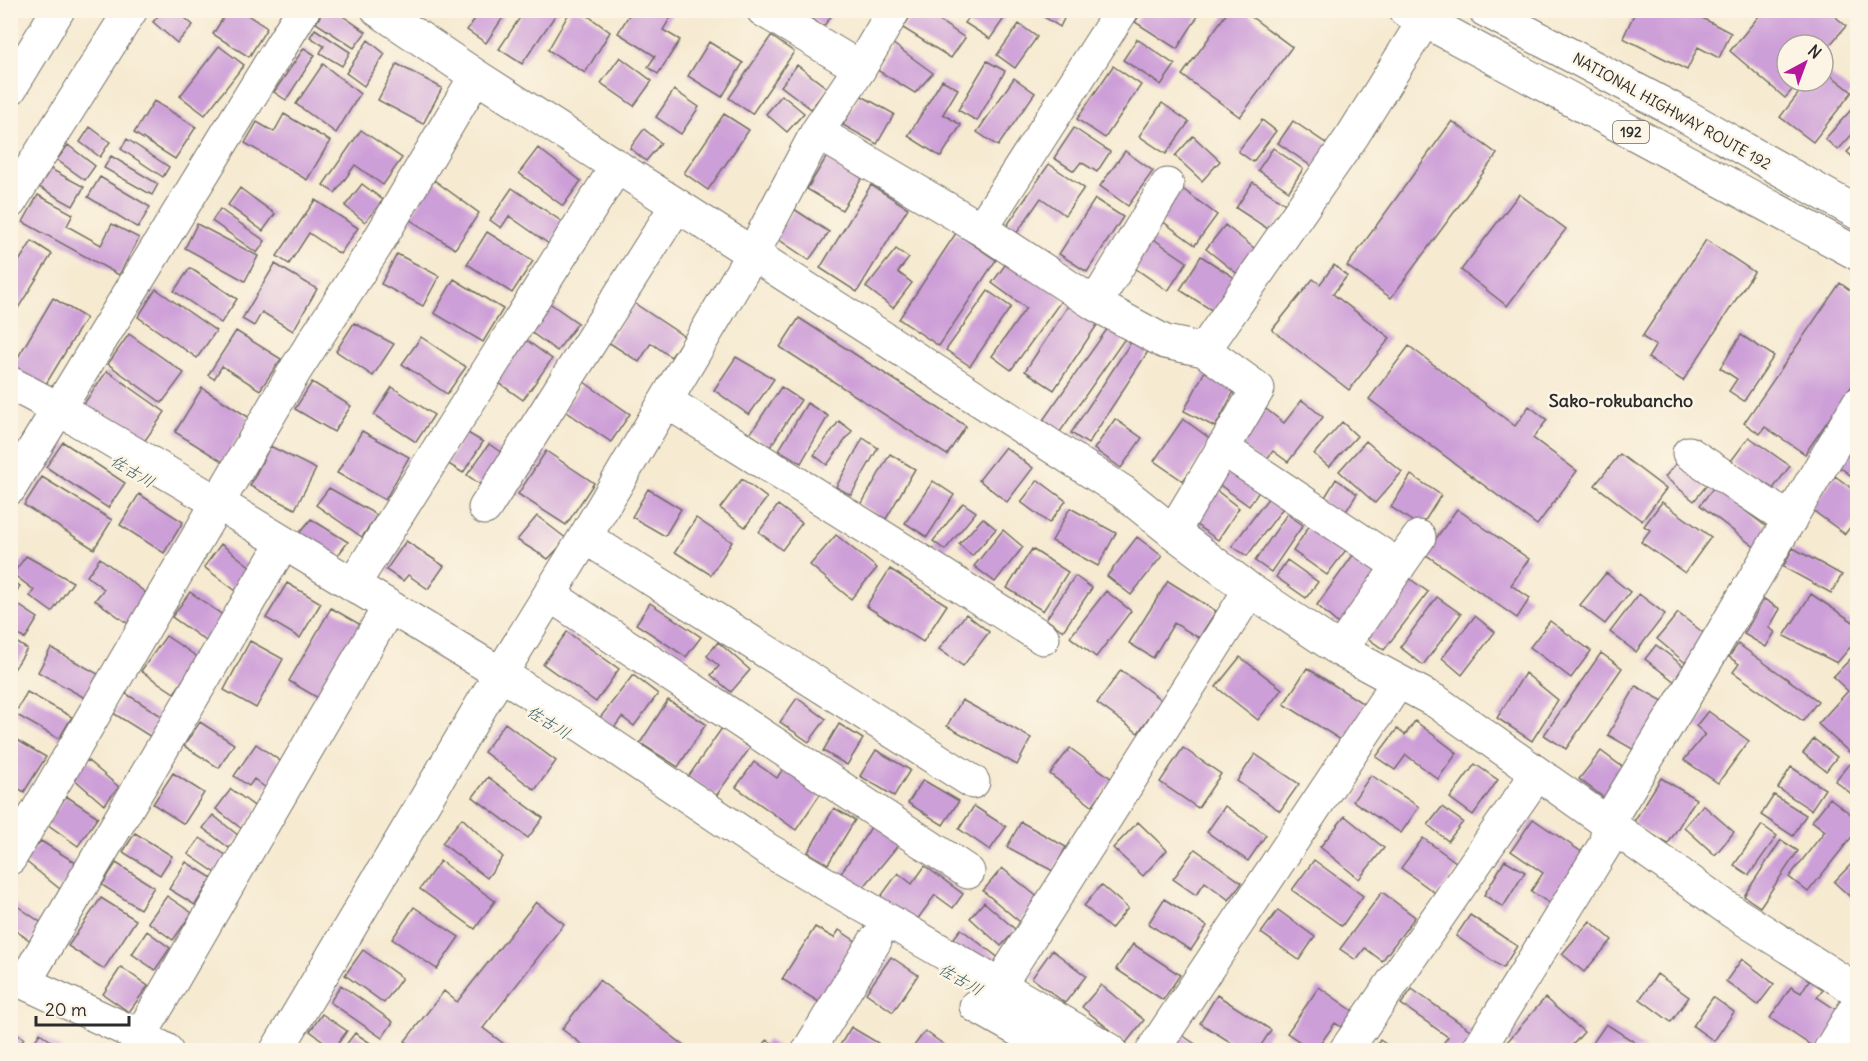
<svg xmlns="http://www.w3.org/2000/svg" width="1868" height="1061" font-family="Delius,'Klee One',sans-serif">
  <rect width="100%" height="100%" fill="#fcf5e5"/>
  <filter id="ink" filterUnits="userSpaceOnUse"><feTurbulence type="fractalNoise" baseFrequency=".0167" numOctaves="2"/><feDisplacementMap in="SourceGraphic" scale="12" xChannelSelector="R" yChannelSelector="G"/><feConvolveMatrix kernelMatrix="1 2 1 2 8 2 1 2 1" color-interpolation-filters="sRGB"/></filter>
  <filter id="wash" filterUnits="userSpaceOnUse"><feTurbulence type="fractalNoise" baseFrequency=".008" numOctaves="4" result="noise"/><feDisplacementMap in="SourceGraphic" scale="24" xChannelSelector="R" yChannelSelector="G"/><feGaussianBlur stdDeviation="1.35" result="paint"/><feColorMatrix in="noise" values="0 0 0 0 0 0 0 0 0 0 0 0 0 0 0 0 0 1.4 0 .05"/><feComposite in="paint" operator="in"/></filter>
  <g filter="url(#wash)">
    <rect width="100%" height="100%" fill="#f6ead1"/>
    <g id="blocks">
      <path fill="#cd9fd8" d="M163,10H176L193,25L177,43L153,22Z
        M228,10H240L267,28L249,57L213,34Z
        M324,10H334L366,32L354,48L316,23Z
        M481,10H508L486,43L467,30Z
        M525,10H559L522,64L499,49Z
        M571,10H580L610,32L585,73L548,50Z
        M632,10H675L663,30L680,40L658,74L648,67L655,56L618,33Z
        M801,10H836L823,27Z
        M914,10H923L965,38L951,58L903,28Z
        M973,10H995L1005,17L990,39L965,23Z
        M1033,10H1068L1060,27Z
        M1143,10H1196L1200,13L1177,49L1135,22Z
        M1229,10H1242L1292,47L1240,117L1182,75Z
        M1636,10H1687L1731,33L1719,58L1698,47L1687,70L1623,38Z
        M1764,10H1828L1846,26L1823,53V45H1787V81H1800L1785,98L1730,51Z
        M1019,24L1037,37L1015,68L997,55Z
        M315,29L350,52L342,66L320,53L324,46L310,37Z
        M771,36L794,52L752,114L729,98Z
        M1137,39L1175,65L1161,85L1123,60Z
        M368,40L385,54L364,86L346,73Z
        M709,42L743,63L722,97L688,76Z
        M892,43L933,73L915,93L877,70Z
        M219,46L244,65L205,115L180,96Z
        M304,48L315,55L286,100L274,92Z
        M620,57L652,81L634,106L601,83Z
        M987,61L1005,71L977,121L958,110Z
        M323,64L360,94L336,133L296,104Z
        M397,64L442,88L423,124L378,100Z
        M797,65L827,88L811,109L781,86Z
        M1113,66L1141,85L1105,138L1077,119Z
        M1823,69L1852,92L1813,142L1780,117L1808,81H1823Z
        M1014,78L1035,93L998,146L977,132Z
        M942,80L958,89L943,114L961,125L941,157L908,136Z
        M674,90L699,107L681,134L656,117Z
        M782,95L804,113L787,132L766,114Z
        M860,95L894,114L877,144L843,125Z
        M154,101L196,127L175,159L134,133Z
        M1858,102V128L1838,150L1825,139Z
        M1162,103L1189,122L1166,154L1139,136Z
        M284,114L330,141L307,180L245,143L257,122L274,132Z
        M724,114L749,130L708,190L684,173Z
        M1262,120L1276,131L1253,162L1238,151Z
        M1293,121L1330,146L1314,168L1278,143Z
        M1452,121L1497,154L1391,298L1347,266Z
        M90,127L110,142L100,157L80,142Z
        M1074,128L1110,152L1097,172L1081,162L1074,171L1054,158Z
        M644,129L661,143L646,161L630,148Z
        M361,130L402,158L383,185L355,165L335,193L323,185Z
        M1193,136L1220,161L1202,181L1175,156Z
        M127,139L169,167L163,177L121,149Z
        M1858,141V162L1847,152Z
        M68,145L95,166L85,180L57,160Z
        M538,148L581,181L563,206L519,173Z
        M1273,148L1303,169L1289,191L1258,170Z
        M1125,151L1153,171L1128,206L1100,186Z
        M111,156L158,184L152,195L104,168Z
        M827,156L862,178L842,210L807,189Z
        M1049,164L1084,188L1065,215L1041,198L1016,234L1006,227Z
        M47,167L84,187L73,206L37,186Z
        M100,177L150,207L138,228L88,197Z
        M434,180L479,213L455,249L409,219Z
        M1253,182L1288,206L1271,231L1236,208Z
        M362,184L383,200L365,222L345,206Z
        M871,185L908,208L857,292L820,268Z
        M1180,187L1217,215L1195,245L1158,218Z
        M240,188L275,214L263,231L228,205Z
        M512,188L564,223L549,244L509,216L501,228L490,220Z
        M1519,194L1566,229L1507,306L1461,270Z
        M38,195L73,214L67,226L101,245L112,224L139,238L119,275L23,222Z
        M1095,199L1123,217L1087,272L1059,254Z
        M315,200L358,228L340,254L309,233L289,264L277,256Z
        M220,209L265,241L257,253L212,221Z
        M794,209L829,232L809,260L775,237Z
        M197,224L258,256L245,281L185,248Z
        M1225,225L1259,252L1240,276L1206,249Z
        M487,232L533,261L512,293L467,264Z
        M956,233L996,260L939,346L899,319Z
        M1149,236L1187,262L1168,291L1129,264Z
        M1706,240L1754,272L1683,381L1648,358L1656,345L1642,337Z
        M32,241L52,254L10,321V275Z
        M896,249L909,258L898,272L912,283L893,308L866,287Z
        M397,254L439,276L423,306L381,284Z
        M1201,256L1238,280L1216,313L1180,290Z
        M1010,258L1064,297L1011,370L992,356L1026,308L992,283Z
        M275,264L317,289L293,331L262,312L254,326L242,319Z
        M1334,265L1347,276L1333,294L1390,338L1349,390L1272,330L1313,279L1320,284Z
        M190,268L237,299L221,323L174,291Z
        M454,279L503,309L483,342L434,313Z
        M1840,283L1858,296V377L1805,454L1765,427L1760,434L1744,423Z
        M156,289L216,331L197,358L138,317Z
        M988,291L1011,307L970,366L946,350Z
        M53,298L86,318L43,389L11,369Z
        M1072,300L1101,319L1054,390L1025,371Z
        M548,302L578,323L557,351L528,330Z
        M634,303L685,337L671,357L651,343L639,362L608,342Z
        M799,318L966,426L947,455L780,347Z
        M354,323L394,344L373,376L336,351Z
        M1110,325L1126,337L1060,432L1043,420Z
        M236,331L281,359L260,390L222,366L214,379L208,375Z
        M129,334L184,373L162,403L108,364Z
        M1741,335L1774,356L1744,401L1729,391L1737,379L1720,368Z
        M421,337L466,367L447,394L402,364Z
        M525,339L552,359L523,400L495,380Z
        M1133,339L1149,350L1088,444L1071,433Z
        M1409,346L1515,426L1529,406L1547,420L1533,438L1577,471L1537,525L1369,399Z
        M736,357L774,379L749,415L714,390Z
        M1206,369L1237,386L1215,427L1184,411Z
        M107,371L165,412L141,446L83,405Z
        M312,382L351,406L334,432L295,409Z
        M584,382L630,414L611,442L564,410Z
        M392,387L434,415L416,442L374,415Z
        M781,387L801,400L770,447L750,434Z
        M202,388L250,418L223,462L175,432Z
        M1302,400L1323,417L1288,462L1273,451L1263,464L1238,444L1266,409L1284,423Z
        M807,403L828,416L801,463L779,450Z
        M1115,419L1142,438L1121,468L1094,449Z
        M1183,419L1212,440L1183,481L1154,461Z
        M839,421L852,431L827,465L814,455Z
        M1342,422L1357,436L1329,467L1314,454Z
        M362,431L409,457L385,500L337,473Z
        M466,432L483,442L463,473L447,463Z
        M1749,437L1790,466L1772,490L1731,461Z
        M863,438L878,448L851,495L836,487Z
        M1366,441L1402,472L1375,503L1339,471Z
        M1854,441L1858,444V481L1836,464Z
        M63,442L125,483L108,508L46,467Z
        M489,444L506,456L484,487L467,475Z
        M270,446L316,469L295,509L250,486Z
        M1005,447L1033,468L1007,502L979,480Z
        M546,451L594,483L566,525L518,494Z
        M890,454L915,469L886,519L861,505Z
        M1620,454L1666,489L1642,521L1595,485Z
        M1678,461L1707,485L1694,501L1665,477Z
        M1230,463L1263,486L1249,506L1217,483Z
        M1411,475L1441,495L1421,527L1391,507Z
        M1835,476L1858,493V517L1845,534L1811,509Z
        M42,477L112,520L94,549L24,505Z
        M742,479L767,498L745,527L720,508Z
        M1336,479L1357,494L1343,516L1322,502Z
        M1038,480L1066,501L1049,523L1021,502Z
        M933,481L954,495L927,537L905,523Z
        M1212,487L1239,508L1218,540L1195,524Z
        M1714,487L1772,531L1757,549L1700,505Z
        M329,488L377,515L362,537L316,505Z
        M648,489L681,509L665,536L632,517Z
        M1275,489L1289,500L1247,556L1232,546Z
        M139,494L183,522L164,553L120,525Z
        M1662,502L1711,537L1685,573L1641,542L1650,530L1644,526Z
        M963,503L976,512L945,550L933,541Z
        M778,505L802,523L782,550L759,532Z
        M1070,508L1116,533L1098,566L1052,541Z
        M1457,509L1529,559L1511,585L1530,598L1517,618L1425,554Z
        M1287,514L1303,525L1271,572L1255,561Z
        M537,516L567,539L548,559L517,540Z
        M696,518L732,542L711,575L675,552Z
        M983,518L996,529L972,556L959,544Z
        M311,519L348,542L332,563L297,536Z
        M1313,520L1352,542L1327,575L1293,551Z
        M1003,530L1023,547L995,582L974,566Z
        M836,535L877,568L851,599L810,565Z
        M1137,537L1162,556L1131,595L1107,576Z
        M406,541L444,566L428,589L408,575L403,581L386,570Z
        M221,544L252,568L236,591L204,567Z
        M1793,548L1842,575L1831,593L1783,567Z
        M1032,549L1068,572L1043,611L1007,588Z
        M1356,551L1382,570L1344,629L1317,605Z
        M26,556L73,582L52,612L30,596L34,590L13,574Z
        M100,558L151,597L130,625L95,600L104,589L87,576Z
        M1287,560L1318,582L1306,598L1276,577Z
        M890,569L947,605L923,642L866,606Z
        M1606,573L1630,592L1605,624L1580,605Z
        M1075,576L1092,588L1063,631L1046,619Z
        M1406,576L1428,592L1384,650L1362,634Z
        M10,580L20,586L11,600L38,618L25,639L10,630Z
        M1168,581L1216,611L1199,638L1174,623L1153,658L1129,643Z
        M287,583L321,603L300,638L266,618Z
        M1106,591L1131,611L1096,657L1070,637Z
        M190,592L224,616L206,641L172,617Z
        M1639,594L1665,614L1636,652L1610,632Z
        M1811,594L1858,625V638L1837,663L1784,636Z
        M1437,597L1461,614L1423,665L1400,647Z
        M1764,599L1780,609L1769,628L1775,632L1766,647L1744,634Z
        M650,603L701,637L686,657L636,624Z
        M331,608L361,625L318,698L289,681Z
        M1678,613L1710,638L1688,665L1657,639Z
        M966,614L989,632L963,666L939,649Z
        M1475,616L1495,632L1462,675L1442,658Z
        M1550,621L1591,651L1571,678L1530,647Z
        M567,632L619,669L596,702L543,664Z
        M166,636L199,658L174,693L141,671Z
        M10,638L27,649L13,671L10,669Z
        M250,641L283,659L256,708L224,690Z
        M718,642L750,670L731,692L711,675L719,666L707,656Z
        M1738,644L1818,701L1803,721L1733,672L1739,664L1729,657Z
        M1656,645L1690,671L1679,685L1645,659Z
        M51,648L98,674L85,698L38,672Z
        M1858,651V760L1818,724L1848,691L1833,677Z
        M1601,653L1622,668L1566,749L1544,735Z
        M1240,657L1282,689L1258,720L1216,687Z
        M1307,668L1367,706L1344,742L1284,704Z
        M1121,670L1161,700L1138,733L1097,703Z
        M1525,673L1558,700L1532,741L1497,718Z
        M633,675L658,694L634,726L622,717L613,729L599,719Z
        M1636,686L1670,705L1643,755L1608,735Z
        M27,692L72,717L59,739L15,714Z
        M125,693L163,717L151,737L113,713Z
        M797,698L826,719L809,742L780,722Z
        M668,700L706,724L678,767L640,743Z
        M962,700L1031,738L1017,765L947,726Z
        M1708,711L1749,741L1718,783L1684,760L1705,734L1696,726Z
        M1415,721L1457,753L1438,779L1406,755L1395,770L1376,757L1397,729L1405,735Z
        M200,722L234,744L219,768L184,746Z
        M505,723L556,761L535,790L484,752Z
        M839,724L863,739L847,765L823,751Z
        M722,728L750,748L716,796L688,777Z
        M10,736L46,757L24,792L10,783Z
        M1814,739L1837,757L1826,771L1803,753Z
        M256,744L283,763L266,788L254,779L249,786L234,776Z
        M1070,748L1112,779L1092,806L1050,774Z
        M1183,748L1221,774L1198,808L1160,782Z
        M876,750L910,770L894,796L860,776Z
        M1601,751L1632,774L1611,803L1579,779Z
        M1255,754L1299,784L1280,811L1237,781Z
        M87,760L119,787L104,805L73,778Z
        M754,762L777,778L784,767L821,793L796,830L736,787Z
        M1475,764L1498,780L1473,815L1450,798Z
        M1849,764L1858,771V799L1835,781Z
        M1791,767L1825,789L1811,810L1778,788Z
        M173,773L204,793L184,824L153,804Z
        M1371,775L1419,807L1401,833L1353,801Z
        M488,777L543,818L528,838L473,797Z
        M1661,778L1696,799L1668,844L1633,823Z
        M923,780L959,801L943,825L908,803Z
        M231,789L257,808L242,829L216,809Z
        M1774,795L1806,815L1793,836L1761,815Z
        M66,796L98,817L78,846L47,824Z
        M1830,798L1858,820V829L1808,892L1789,877L1825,831L1812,821Z
        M1703,805L1734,832L1715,855L1684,827Z
        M974,806L1006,827L990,850L959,829Z
        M1225,806L1266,835L1248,861L1207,832Z
        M1442,807L1463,822L1448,841L1428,825Z
        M834,808L855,820L828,864L808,852Z
        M213,815L239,836L229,848L203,828Z
        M1345,816L1384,848L1359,879L1320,847Z
        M462,818L503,857L487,878L442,843Z
        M1533,819L1586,855L1552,905L1531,891L1543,873L1511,851Z
        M1021,822L1066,847L1053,871L1007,847Z
        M1138,822L1167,850L1143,876L1113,848Z
        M873,824L900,843L863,888L838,878Z
        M1762,825L1777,836L1749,875L1734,865Z
        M135,833L172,856L160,875L123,852Z
        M200,838L227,856L216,873L188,854Z
        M1423,838L1460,865L1438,895L1401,868Z
        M1781,840L1798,851L1760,907L1744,896Z
        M41,841L79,865L60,889L24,860Z
        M1195,849L1242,883L1229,900L1205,882L1196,895L1173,879Z
        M1314,860L1363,896L1342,926L1292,890Z
        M1505,860L1525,872L1503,907L1484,895Z
        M440,861L495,901L475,929L420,889Z
        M1854,861L1858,865V904L1834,882Z
        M186,862L212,878L195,905L169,889Z
        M116,863L154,887L140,909L102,885Z
        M925,866L963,894L953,908L935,895L914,924L879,899L898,873L912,884Z
        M1002,868L1040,899L1020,922L983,891Z
        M1101,885L1128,908L1111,929L1084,906Z
        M1382,892L1415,917L1382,961L1365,948L1356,960L1340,949Z
        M167,896L192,913L173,940L148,922Z
        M101,898L136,920L104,969L68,946Z
        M1164,899L1207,926L1191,950L1148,924Z
        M10,901L43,924L31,941L10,927Z
        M536,902L564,924L483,1028L512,1050H418L405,1041L444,991L457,1002Z
        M984,902L1016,930L1001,946L970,918Z
        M414,907L459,937L437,969L392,939Z
        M1278,910L1315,937L1299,960L1261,933Z
        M1470,915L1517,946L1503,968L1456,936Z
        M1590,921L1612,940L1584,972L1562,954Z
        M815,927L834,938L839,930L860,944L822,1004L782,979Z
        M961,929L1000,959L989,973L950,943Z
        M147,931L170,948L155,970L132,954Z
        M1133,944L1180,975L1163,1000L1116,969Z
        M363,950L402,978L384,1003L345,975Z
        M1052,950L1086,976L1065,1003L1032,978Z
        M891,957L918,975L893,1012L866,993Z
        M1742,959L1774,984L1758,1005L1726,981Z
        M121,967L148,986L129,1012L103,994Z
        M1657,974L1689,997L1671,1022L1640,999Z
        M599,980L690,1050H589L562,1029Z
        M1809,980L1823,989L1817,997L1844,1015L1818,1050L1770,1018L1791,987L1801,993Z
        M341,985L393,1022L382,1038L330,1002Z
        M1101,985L1144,1020L1126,1043L1082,1007Z
        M1319,987L1360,1016L1349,1032L1335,1023L1316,1050H1312L1287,1033Z
        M1412,989L1477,1035L1466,1050H1438L1448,1037L1401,1004Z
        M1217,995L1271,1030L1258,1050H1232L1235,1045L1200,1023Z
        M1713,997L1734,1012L1714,1041L1693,1026Z
        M1545,998L1584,1032L1568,1050H1541L1537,1047L1534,1050H1518L1507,1042Z
        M322,1014L347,1031L334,1049L310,1031Z
        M1606,1024L1647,1050H1588Z
        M851,1027L878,1043L874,1050H837Z
        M10,1031L24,1038L16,1050H10Z
        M925,1031L950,1049L949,1050H911Z
        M40,1033L63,1050H29Z
        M355,1033L381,1050H342Z
        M1182,1035L1204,1050H1172Z
        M767,1040L783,1050H760Z
        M1380,1040L1395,1050H1374Z"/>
    </g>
  </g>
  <g filter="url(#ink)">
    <use href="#blocks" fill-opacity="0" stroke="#726e65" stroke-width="1.5"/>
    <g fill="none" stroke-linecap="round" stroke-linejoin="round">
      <g stroke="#726e65" stroke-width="35">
        <path id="street" d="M378,10L476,76L1123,492L1173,532L1250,590L1340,650L1437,702L1733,912L1858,991
          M763,10L860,68
          M10,89L58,10
          M817,132L981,229L1095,304L1165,342L1204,350
          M10,202L131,10
          M981,229L1122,10
          M1095,304L1167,185
          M10,383L59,409L218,503L501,674L586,728L768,850L1110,1050
          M666,401L1043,638
          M1222,448L1399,566
          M1689,453L1790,520
          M10,488L303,10
          M485,508L677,205
          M1173,532L1258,389L1204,350L1353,135L1424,21
          M585,537L973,782
          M353,585L617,166
          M550,595L968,872
          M1340,650L1419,537
          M10,858L296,369L375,247L476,76
          M10,976L140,1036L166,1050
          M24,983L283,543
          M999,986L1250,590
          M976,1006L1054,1050
          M140,1036L389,607
          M277,1050L487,696L585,537L753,253L817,132L860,68L894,10
          M809,1050L875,941
          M1153,1050L1398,682
          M1346,1050L1537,774
          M1478,1050L1605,845L1609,825L1616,809L1682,701L1858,404
          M1830,1050L1858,1004"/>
      </g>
      <g stroke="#726e65" stroke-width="35">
        <path id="highway" d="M1405,10L1858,254
          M1485,10L1682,114L1858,213"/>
      </g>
      <use href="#street" stroke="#fff" stroke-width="33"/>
      <use href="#highway" stroke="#fff" stroke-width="33"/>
    </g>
  </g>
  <g text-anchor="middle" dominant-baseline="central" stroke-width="5" stroke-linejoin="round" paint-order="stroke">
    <rect fill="#fcf5e5" stroke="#6a6863" stroke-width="1.5" x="1613" y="121" width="36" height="22" rx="4.5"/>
    <g font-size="14" font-weight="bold" fill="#2b2b2b">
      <text x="1631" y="132">192</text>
    </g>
    <g font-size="15" fill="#2b2b2b" stroke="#fcf5e5">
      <text transform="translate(1672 111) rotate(29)">NATIONAL HIGHWAY ROUTE 192</text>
    </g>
    <g font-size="16" font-style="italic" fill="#345d67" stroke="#fcf5e5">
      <text transform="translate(133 471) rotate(31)">佐古川</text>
      <text transform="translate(549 722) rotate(32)">佐古川</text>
      <text transform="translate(961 979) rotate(30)">佐古川</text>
    </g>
    <g font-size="18" font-weight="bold" fill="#2b2b2b" stroke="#fcf5e5">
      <text x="1621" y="400">Sako-rokubancho</text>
    </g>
  </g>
  <rect width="1868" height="1061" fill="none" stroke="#fcf5e5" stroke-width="36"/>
  <g transform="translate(1805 63) rotate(41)"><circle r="28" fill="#fcf5e5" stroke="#a8a49b" stroke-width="1.5"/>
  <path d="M0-4.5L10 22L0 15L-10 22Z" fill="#b5179e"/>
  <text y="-9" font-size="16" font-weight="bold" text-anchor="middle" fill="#2b2b2b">N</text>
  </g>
  <path d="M36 1016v9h93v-9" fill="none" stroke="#2b2b2b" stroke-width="3"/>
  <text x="45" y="1016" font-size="18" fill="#2b2b2b" stroke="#fcf5e5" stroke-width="4.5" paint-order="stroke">20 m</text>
</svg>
